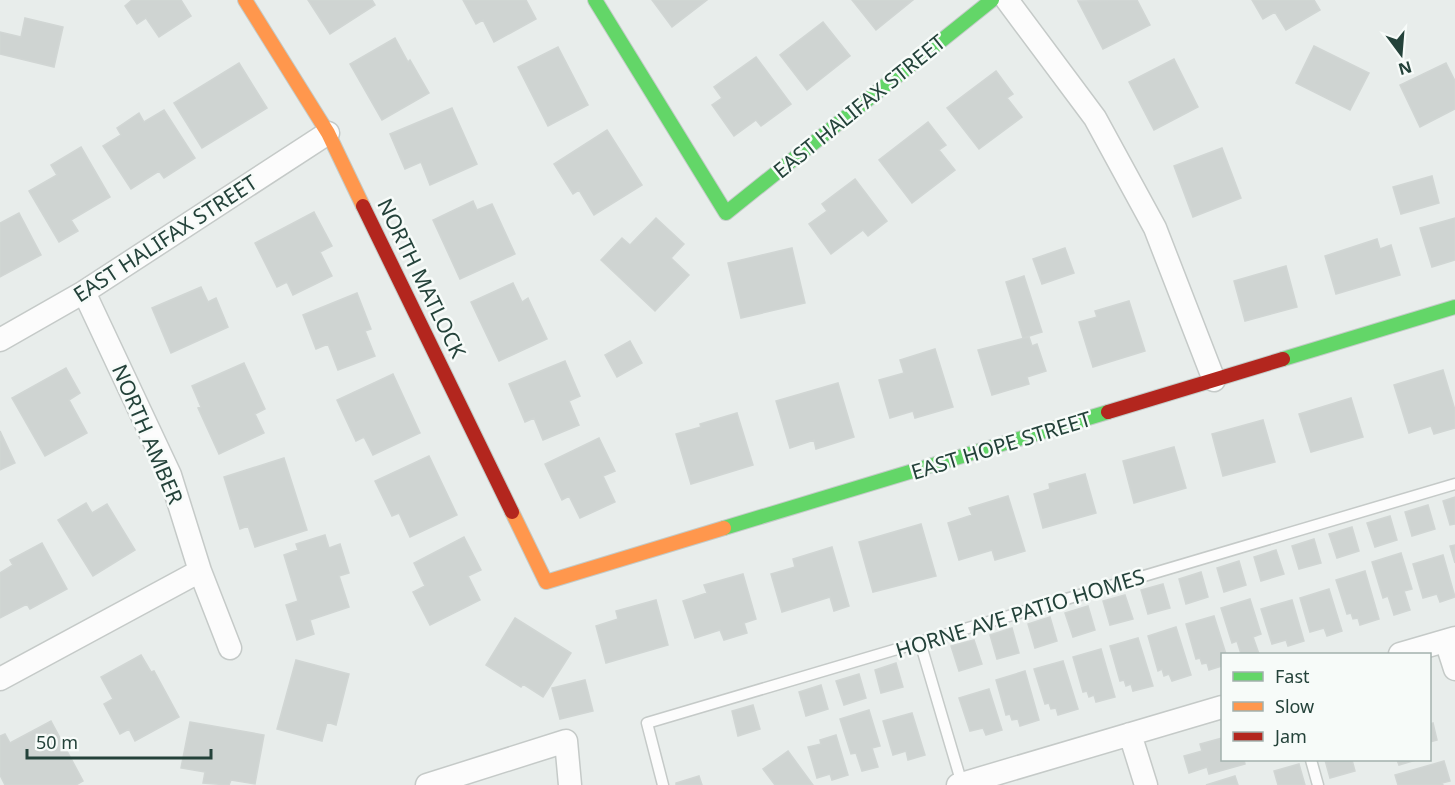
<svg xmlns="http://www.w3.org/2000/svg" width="1455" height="785" font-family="'Noto Sans',sans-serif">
  <rect width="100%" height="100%" fill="#e8edeb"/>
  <path fill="#cfd4d2" stroke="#d1d6d4" stroke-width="1.5" d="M132,0H181L191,16L159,37L146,18L137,24L125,6Z
    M308,0H372L375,5L330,34Z
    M463,0H526L536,19L494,42L483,20L476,24Z
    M652,0H707L672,27Z
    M852,0H913L876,30Z
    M1137,0L1150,25L1103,49L1078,1Z
    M1252,0H1314L1320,10L1286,30L1275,12L1263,19Z
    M25,18L63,27L54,67L0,54V32L21,37Z
    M823,22L850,56L807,90L780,55Z
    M395,38L408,62L410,60L429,93L382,120L350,64Z
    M1314,46L1369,73L1350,110L1296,83Z
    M558,47L588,105L548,126L518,67Z
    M756,57L791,104L761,126L756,120L734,136L712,105L722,98L714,87Z
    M1174,59L1198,107L1154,130L1129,82Z
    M239,63L267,108L202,148L174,103Z
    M1446,63L1455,81V109L1420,127L1400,85Z
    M996,71L1013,94L1007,98L1022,117L979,149L947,108Z
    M452,108L477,164L430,185L421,162L405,169L390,134Z
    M164,110L195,158L164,178L159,171L131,189L103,146L121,135L117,128L139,113L144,122Z
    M928,122L946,145L939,150L955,170L912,203L879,160Z
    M607,130L642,185L594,215L579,190L573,194L554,164Z
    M81,147L110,197L71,220L78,231L59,242L29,191L57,175L51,165Z
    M1222,148L1241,198L1193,217L1174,166Z
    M1432,176L1439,203L1401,214L1393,187Z
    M855,179L887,221L868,236L863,230L831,254L809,224L827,211L822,204Z
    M473,201L477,210L492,204L515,254L460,279L433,220Z
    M314,212L332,246L320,252L332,276L293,295L287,282L277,287L255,243Z
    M19,213L41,255L0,277V223Z
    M656,218L684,244L671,258L689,275L655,311L601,260L622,238L630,245Z
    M1455,218V260L1432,267L1420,228Z
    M1377,239L1380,249L1391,245L1400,275L1336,294L1325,256Z
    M792,248L805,303L741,318L728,263Z
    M1065,248L1074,273L1042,284L1033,259Z
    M1286,266L1297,307L1245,321L1234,281Z
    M1024,276L1042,332L1023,338L1006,282Z
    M513,283L522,302L528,298L547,339L499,361L471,302Z
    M201,287L208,302L216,298L228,327L171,353L152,308Z
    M357,293L371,329L365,331L375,356L338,370L328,344L316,349L303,315Z
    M1129,301L1145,351L1093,367L1079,322L1097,317L1095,311Z
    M1029,337L1032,346L1037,344L1046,371L1027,377L1029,384L992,395L978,350Z
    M630,341L642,363L617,377L605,355Z
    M935,349L953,407L915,418L913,411L890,418L879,380L904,373L900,360Z
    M565,361L580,396L569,401L579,425L543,440L534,418L525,422L509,384Z
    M244,363L265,409L255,414L264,433L219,454L198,408L201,407L192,386Z
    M66,368L80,393L69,400L87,433L45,456L12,398Z
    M1443,370L1455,410V428L1434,434L1431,426L1409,433L1394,385Z
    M393,374L420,433L373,455L364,437L356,441L337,400Z
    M838,383L854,437L816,449L814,440L790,448L776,401Z
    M1351,398L1363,437L1311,452L1299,414Z
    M737,413L753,465L691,484L676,434L701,427L700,424Z
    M1263,420L1275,462L1223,476L1212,434Z
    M0,431L15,463L0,470Z
    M599,438L615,471L603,476L615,502L580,518L569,496L562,500L545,464Z
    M1174,447L1186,488L1134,503L1123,461Z
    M429,456L457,515L410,537L399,513L392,516L375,481Z
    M284,458L307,530L255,547L248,526L240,529L224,477Z
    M1085,474L1096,513L1043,528L1034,494L1050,489L1049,484Z
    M1008,496L1025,551L995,560L992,550L959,560L948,523L972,515L969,508Z
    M1455,497V524L1450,525L1443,501Z
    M86,503L92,513L107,504L135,550L93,576L58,520Z
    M1428,505L1435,529L1412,536L1405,512Z
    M1390,516L1397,540L1375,547L1367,523Z
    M921,524L936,576L873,592L859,542Z
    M1352,527L1359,551L1337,558L1329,534Z
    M325,535L329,548L340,544L349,573L339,576L349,607L310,620L314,634L297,640L286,605L298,601L284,555L298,550L296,544Z
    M464,537L481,570L468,576L480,600L430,625L413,592L425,586L414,563Z
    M1314,539L1321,563L1299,569L1292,546Z
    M42,543L67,589L30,609L27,604L0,618V573L13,565L10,560Z
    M1455,545V563L1450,546Z
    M832,547L849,606L834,611L830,597L782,612L771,574L795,567L793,559Z
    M1276,550L1284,574L1261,581L1254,557Z
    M1401,553L1412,589L1404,591L1410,610L1394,615L1388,596L1383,598L1372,562Z
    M1443,555L1455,597L1440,602L1437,594L1423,598L1413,564Z
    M1239,561L1246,585L1224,592L1217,568Z
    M1365,571L1379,619L1360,625L1358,618L1353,619L1351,613L1347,614L1336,580Z
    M1201,572L1208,597L1186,604L1179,579Z
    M743,574L756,619L744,623L747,633L724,640L720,630L695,638L683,601L707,593L704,585Z
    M1163,584L1170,608L1148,614L1141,590Z
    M1329,589L1342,631L1327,636L1324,628L1310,632L1300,598Z
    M1125,595L1133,619L1110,625L1103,601Z
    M1250,599L1261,634L1253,637L1259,654H1241L1237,641L1232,643L1221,608Z
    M656,600L668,645L606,663L596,626L618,619L616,611Z
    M1292,600L1304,641L1288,646L1286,640L1272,644L1261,609Z
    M1088,606L1095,630L1073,637L1065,613Z
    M1214,616L1226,654H1222V666L1209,670L1207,663L1202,664L1200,658L1196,659L1186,624Z
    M1050,617L1057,641L1035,648L1028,624Z
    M515,618L571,653L543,697L523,684L521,687L486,665Z
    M1176,627L1191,675L1172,681L1169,674L1164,676L1162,669L1158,671L1148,636Z
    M1012,628L1019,653L997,659L990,635Z
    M1138,638L1153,686L1133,691L1131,684L1126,686L1124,680L1120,681L1110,646Z
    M974,640L982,664L959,671L951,646Z
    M1101,649L1115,697L1096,702L1094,695L1089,697L1087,691L1083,692L1073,657Z
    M141,655L151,672L154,671L179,717L135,741L129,729L120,734L104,704L113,699L101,677Z
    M296,660L349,674L336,725L327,722L322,741L277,729Z
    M1063,661L1078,709L1058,715L1056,708L1051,709L1049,703L1045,704L1034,669Z
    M896,663L903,687L881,693L875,670Z
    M1025,671L1039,720L1020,726L1018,719L1012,720L1010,714L1006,715L996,680Z
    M859,674L866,698L844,705L836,681Z
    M585,680L593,711L560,719L552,688Z
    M821,685L828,709L806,716L799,692Z
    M989,689L1002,730L986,735L983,728L970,731L959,698Z
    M753,705L760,729L738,736L732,711Z
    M869,710L880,746L872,748L878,767L862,771L856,753L851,754L840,719Z
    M912,713L925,755L908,760L906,751L893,755L883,721Z
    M51,721L83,781L76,785H5L0,775V736L5,734L10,743Z
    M190,722L264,735L255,784L231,780L229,785L203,783L205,772L181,768Z
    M1433,723L1437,740L1430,742V724Z
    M836,735L848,775L832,780L830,774L817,778L808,747L821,744L820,740Z
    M1222,738V760H1244L1245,764L1209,774L1207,767L1189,773L1184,756L1202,751L1200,744Z
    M788,751L813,785H775L763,769Z
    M1325,760H1352L1355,771L1330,778Z
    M1397,760H1416L1399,765Z
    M1444,761L1450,781L1442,783L1443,785H1398L1395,775Z
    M1299,764L1305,785H1278L1274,771Z
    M699,776L702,785H676V783Z
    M1235,776L1238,785H1206Z"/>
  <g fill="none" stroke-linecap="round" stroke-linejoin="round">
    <g stroke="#c5cac8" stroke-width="13">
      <path id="lane" d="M920,642L962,784
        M1311,760L1318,785
        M663,785L647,723L1455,484"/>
    </g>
    <g stroke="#c5cac8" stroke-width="25">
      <path id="street" d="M1007,0L1095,118L1155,228L1214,380
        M84,292L170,475L200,571L230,648
        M0,340L84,292L328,133
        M1446,641L1455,669
        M1400,654L1455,638
        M0,679L200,571
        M1130,734L1146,785
        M427,785L566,741L570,785
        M958,785L1222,707"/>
    </g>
    <g stroke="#c3cbc8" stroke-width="16">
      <path id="fast" d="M595,0L726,213L992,0
        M1283,359L1455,307
        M724,528L1108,412"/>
    </g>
    <g stroke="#c3cbc8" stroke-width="16">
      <path id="slow" d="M245,0L328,133L363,206
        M512,512L546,582L724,528"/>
    </g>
    <g stroke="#c3cbc8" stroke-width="16">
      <path id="jam" d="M363,206L512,512
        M1108,412L1283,359"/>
    </g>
    <use href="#lane" stroke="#fcfcfc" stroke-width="10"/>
    <use href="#street" stroke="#fcfcfc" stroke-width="22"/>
    <use href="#fast" stroke="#63d668" stroke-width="14"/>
    <use href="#slow" stroke="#ff974d" stroke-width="14"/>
    <use href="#jam" stroke="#b3261e" stroke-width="14"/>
  </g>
  <g text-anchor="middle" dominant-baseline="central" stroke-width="5" stroke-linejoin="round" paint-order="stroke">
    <g font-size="21" fill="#24423a" stroke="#f7fbf9">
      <text transform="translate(859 106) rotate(-39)">EAST HALIFAX STREET</text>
      <text transform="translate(165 238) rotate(-33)">EAST HALIFAX STREET</text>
      <text transform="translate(422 278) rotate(64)">NORTH MATLOCK</text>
      <text transform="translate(148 434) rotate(67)">NORTH AMBER</text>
      <text transform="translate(1001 445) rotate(-17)">EAST HOPE STREET</text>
      <text transform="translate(1020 613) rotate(-17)">HORNE AVE PATIO HOMES</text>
    </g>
  </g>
  <rect x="1221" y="653" width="210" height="108" fill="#f7fbf9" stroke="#a3b1ad" stroke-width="1.5"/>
  <rect x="1233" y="672" width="30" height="9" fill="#63d668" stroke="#a3b1ad" stroke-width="1.5"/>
  <text x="1275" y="683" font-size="18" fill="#24423a">Fast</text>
  <rect x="1233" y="702" width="30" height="9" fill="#ff974d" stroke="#a3b1ad" stroke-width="1.5"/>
  <text x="1275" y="713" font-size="18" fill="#24423a">Slow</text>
  <rect x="1233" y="732" width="30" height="9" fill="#b3261e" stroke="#a3b1ad" stroke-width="1.5"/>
  <text x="1275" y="743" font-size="18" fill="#24423a">Jam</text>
  <g transform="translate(1401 54) rotate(164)" stroke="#f7fbf9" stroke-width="4.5" paint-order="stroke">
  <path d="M0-4.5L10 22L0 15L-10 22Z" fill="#24423a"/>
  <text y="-9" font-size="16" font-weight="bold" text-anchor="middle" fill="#24423a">N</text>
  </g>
  <path d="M27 749v9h184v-9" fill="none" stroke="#24423a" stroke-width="3"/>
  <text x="36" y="749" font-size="18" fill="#24423a" stroke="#f7fbf9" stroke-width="4.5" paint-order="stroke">50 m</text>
</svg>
